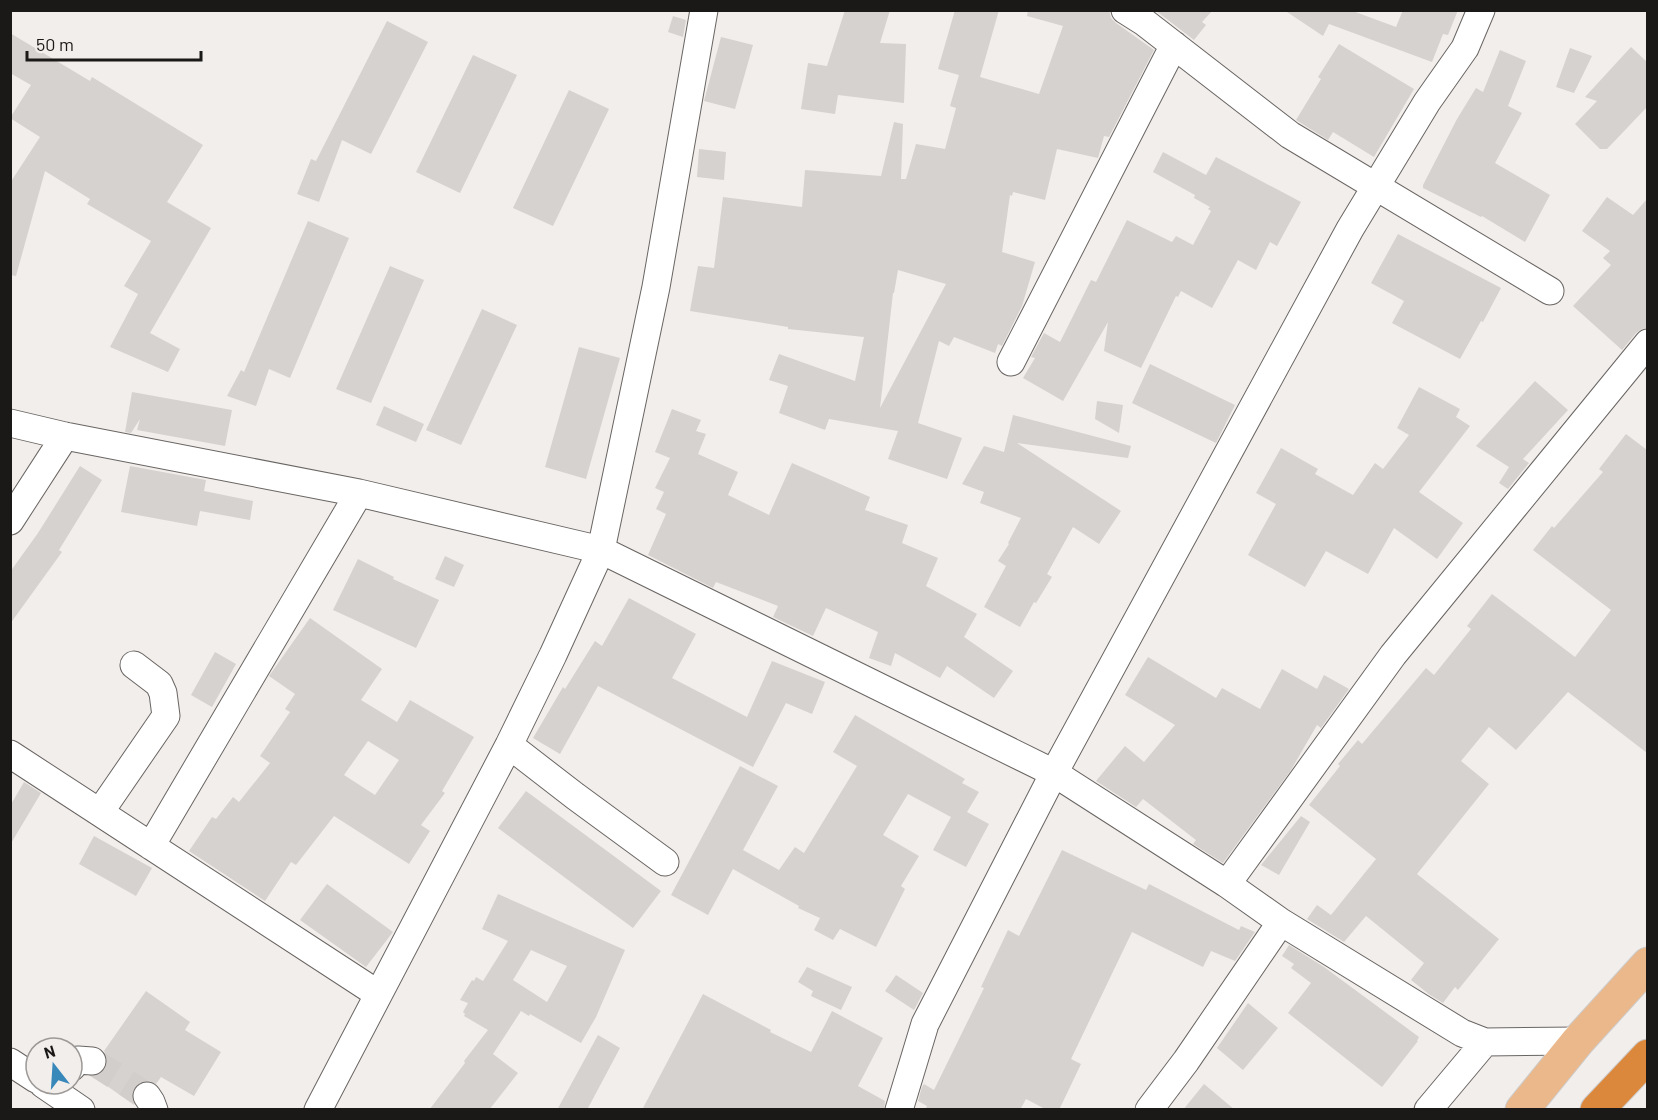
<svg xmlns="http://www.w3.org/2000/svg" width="1658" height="1120" font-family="Barlow,sans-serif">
  <rect width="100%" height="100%" fill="#f2eeeb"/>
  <path fill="#d6d2cf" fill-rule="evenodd" d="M845,10H890L880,43L906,44L904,103L838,95L835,114L801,109L808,63L827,66Z
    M955,10H999L980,77L1039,94L1063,26L1027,16L1028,10H1109L1111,18L1116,23L1154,50L1109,137L1104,136L1098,158L1057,149L1045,200L1013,192L1012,196L1010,195L1002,252L1035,262L1022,306L1002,346L998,344L995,353L954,337L949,346L939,341L918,423L962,438L947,479L888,459L898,431L829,419L825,430L779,413L788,386L769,380L779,354L855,381L864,337L788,329V327L690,311L698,266L714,268L723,197L802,207L805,170L881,176L894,122L903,124L901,179H906L916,144L945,149L956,108L950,106L959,75L938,69ZM898,270L946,284L880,408L893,293H894Z
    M1155,10H1213L1202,22L1206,25L1194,40Z
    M1284,10H1350L1396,27L1403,10H1458L1448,35L1443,34L1432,62L1329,24L1323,36Z
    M673,16L686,20L683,37L668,32Z
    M387,21L428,42L371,154L342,140L319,202L297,194L311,159L316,161Z
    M10,33L90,81L92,77L203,145L167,202L211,228L150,333L180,349L168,372L110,347L138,294L124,286L151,241L87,204L90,199L45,171L16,276L10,275V183L40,137L10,118L31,85L10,73Z
    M721,37L753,45L735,109L704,101Z
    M1339,44L1414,89L1374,157L1333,132L1328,140L1296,120L1321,79L1318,77Z
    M1631,47L1647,62V107L1607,149H1600L1575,124L1597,101L1585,97Z
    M1570,48L1592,56L1574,93L1556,87Z
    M1500,50L1526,61L1508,106L1522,113L1495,163L1550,195L1525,242L1482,216L1481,217L1423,188V185L1457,119L1476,88L1483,92Z
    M473,55L517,75L460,193L416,172Z
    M569,90L609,109L553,226L513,208Z
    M699,149L726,152L724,180L697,177Z
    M1163,152L1206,175L1216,157L1301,202L1277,246L1270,242L1256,270L1238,260L1212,308L1181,291L1178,297L1176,296L1141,368L1104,351L1108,322L1063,401L1023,378L1035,358L1031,357L1044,333L1060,342L1091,280L1096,282L1127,220L1172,242L1176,236L1193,245L1211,211L1208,209L1210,207L1194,198L1195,195L1153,172Z
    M1607,197L1633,215L1647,199V328L1642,329L1636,333L1622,350L1573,306L1611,265L1603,258L1610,251L1582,231Z
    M308,221L349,238L290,378L269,369L256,406L227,396L241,370L244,372Z
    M1398,234L1501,288L1483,322L1481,321L1460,359L1392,323L1404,301L1371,283Z
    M390,266L424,280L371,403L336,389Z
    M482,309L517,325L461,445L426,430Z
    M579,347L620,358L586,479L545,467Z
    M1150,364L1235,405L1216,443L1132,403Z
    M1535,381L1568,410L1523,459L1529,463L1508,489L1499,483L1509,467L1476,446Z
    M1419,387L1460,409L1456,417L1470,426L1419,492L1463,523L1437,559L1394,528L1368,574L1326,551L1305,587L1248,555L1276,504L1256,493L1281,448L1318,469L1315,474L1353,495L1375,463L1383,469L1409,435L1397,428Z
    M132,392L232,410L225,446L137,430L140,419L131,433L125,432Z
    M1097,401L1123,405L1119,433L1095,419Z
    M384,406L424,424L416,442L376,425Z
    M672,409L701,420L696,431L706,434L698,454L738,472L728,495L769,515L792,463L870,497L865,510L908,525L902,543L938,558L926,586L977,614L964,637L1013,671L994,698L947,666L940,678L895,653L891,666L869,658L878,632L826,608L813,636L773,617L778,606L716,582L713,588L648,555L666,514L656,509L664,492L655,488L670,458L655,452Z
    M1013,415L1131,446L1128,458L1017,443L1121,511L1099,544L1073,527L1047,574L1052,577L1036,603L1034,602L1020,627L984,607L1006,566L998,561L1009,544L1008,543L1021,518L980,503L984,492L962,484L984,446L1004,452Z
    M1626,434L1647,450V753L1568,692L1516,750L1489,727L1461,761L1489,784L1417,874L1499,939L1458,990L1455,987L1443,1003L1430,995L1411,980L1424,963L1366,916L1344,942L1307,919L1317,905L1331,915L1376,859L1309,805L1340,766L1338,764L1358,740L1362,744L1426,668L1434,675L1471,629L1467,626L1492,594L1575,657L1611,610L1533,550L1552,526L1554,528L1603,472L1599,469Z
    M80,466L102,480L59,550L62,552L10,624V572L38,533Z
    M130,466L206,480L204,491L253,501L250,520L200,511L197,526L121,512Z
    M445,556L464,565L454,587L435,579Z
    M358,559L394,577L393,579L439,600L416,648L333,610Z
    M629,598L696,634L672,678L747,717L772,661L825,682L812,714L786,703L753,767L598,686L560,754L533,738L563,687L565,689L595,641L602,646Z
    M310,618L382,669L361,700L397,722L410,700L474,737L442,791L445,793L421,825L430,831L409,864L334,816L296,865L291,862L265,901L189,851L212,817L216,819L233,797L239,802L270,763L260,756L290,712L285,709L295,694L269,676ZM368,741L399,760L375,795L344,775Z
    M215,652L236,664L212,707L191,695Z
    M1148,657L1216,698L1222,688L1260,709L1282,669L1317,689L1324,675L1349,689L1321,728L1317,725L1291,770L1223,863L1193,844L1196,840L1143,799L1136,807L1096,781L1125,746L1144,762L1175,725L1125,695Z
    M855,715L965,779L962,783L979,792L967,812L989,824L966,867L933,850L951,817L908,794L883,835L919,856L901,886L905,889L876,947L840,929L833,940L814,930L820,918L798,908L799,906L733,869L708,915L671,895L740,766L778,786L743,850L779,870L795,847L804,853L857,766L833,752Z
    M24,782L41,793L10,845V806Z
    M526,791L661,891L633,928L498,828Z
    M1301,816L1310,822L1279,875L1261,865Z
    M94,836L152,868L136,896L79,864Z
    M1062,850L1146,890L1149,884L1239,930L1241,926L1255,932L1235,961L1211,951L1203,967L1132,932L1071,1059L1081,1064L1059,1110H1047L1026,1099L1020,1110H925L927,1106L918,1101L922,1087L924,1084L934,1090L984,988L981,987L1008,930L1019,936Z
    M327,884L393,932L366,967L300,920Z
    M498,894L625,950L596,1017L581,1043L530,1014L529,1016L521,1011L493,1054L518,1073L489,1110H429L465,1063L464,1061L488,1030L464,1016L465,1014L463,1012L468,1003L460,1000L472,980L474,981L476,977L483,981L508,941L482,929ZM531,950L567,966L547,1002L513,980Z
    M1289,945L1324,967L1419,1037L1417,1041H1418L1382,1087L1288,1013L1311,983L1291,968L1294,964L1282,956Z
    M807,967L852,987L841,1010L811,996L813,991L798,982Z
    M896,975L923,993L914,1010L885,991Z
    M146,991L190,1022L185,1030L221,1052L194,1096L161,1077L156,1084L147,1080L138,1083L133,1090L131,1096L134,1105L93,1076L99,1075L105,1069L108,1062L106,1055L104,1051Z
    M703,994L771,1030L770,1032L811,1052L832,1011L883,1038L858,1086L885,1101L884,1110H642Z
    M1248,1003L1278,1028L1243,1070L1217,1048Z
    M598,1035L620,1048L587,1110H557Z
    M1204,1084L1235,1110H1183Z"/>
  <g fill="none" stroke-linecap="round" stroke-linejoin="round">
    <path stroke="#d2cecb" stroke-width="27" stroke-dasharray="27 14" stroke-linecap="butt" d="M92,1061L147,1096"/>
    <g stroke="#696563" stroke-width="29">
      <path id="minor" d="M1125,10L1144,22L1290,135L1550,291
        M1011,362L1174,45
        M10,423L65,436L359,493L601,550L1054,773L1227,884L1281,922L1462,1033L1485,1042L1578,1041
        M10,521L65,436
        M509,745L575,796L665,862
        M10,754L378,994
        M100,812L166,716L163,693L159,684L134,665
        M151,846L359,493
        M1227,884L1393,655L1648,343
        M10,1062L36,1079
        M72,1067L78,1060L92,1061
        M43,1084L81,1110
        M147,1096L151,1102L154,1110
        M318,1110L509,745L553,655L601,550L656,287L704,10
        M899,1110L925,1024L1054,773L1350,229L1427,102L1465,48L1481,10
        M1149,1110L1186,1061L1281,922
        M1428,1110L1485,1042"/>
    </g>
    <g stroke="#cdcccc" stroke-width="35">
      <path id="major" d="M1522,1110L1578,1041L1648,964"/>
    </g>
    <g stroke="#cdcccc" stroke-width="35">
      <path id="highway" d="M1597,1110L1648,1056"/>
    </g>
    <use href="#minor" stroke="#fff" stroke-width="27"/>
    <use href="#major" stroke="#eab88a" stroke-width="33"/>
    <use href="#highway" stroke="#dc883c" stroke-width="33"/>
  </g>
  <rect width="1658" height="1120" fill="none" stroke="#1b1918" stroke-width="24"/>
  <g transform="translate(54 1066) rotate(343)"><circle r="28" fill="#f2eeeb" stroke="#9c9997" stroke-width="1.5"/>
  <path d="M0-4.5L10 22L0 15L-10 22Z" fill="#3988ba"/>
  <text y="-9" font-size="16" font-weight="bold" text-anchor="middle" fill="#1b1918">N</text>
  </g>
  <path d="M27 51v9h174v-9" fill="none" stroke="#1b1918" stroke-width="3"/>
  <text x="36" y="51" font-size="18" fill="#1b1918" stroke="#f2eeeb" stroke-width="4.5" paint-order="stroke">50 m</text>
</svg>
